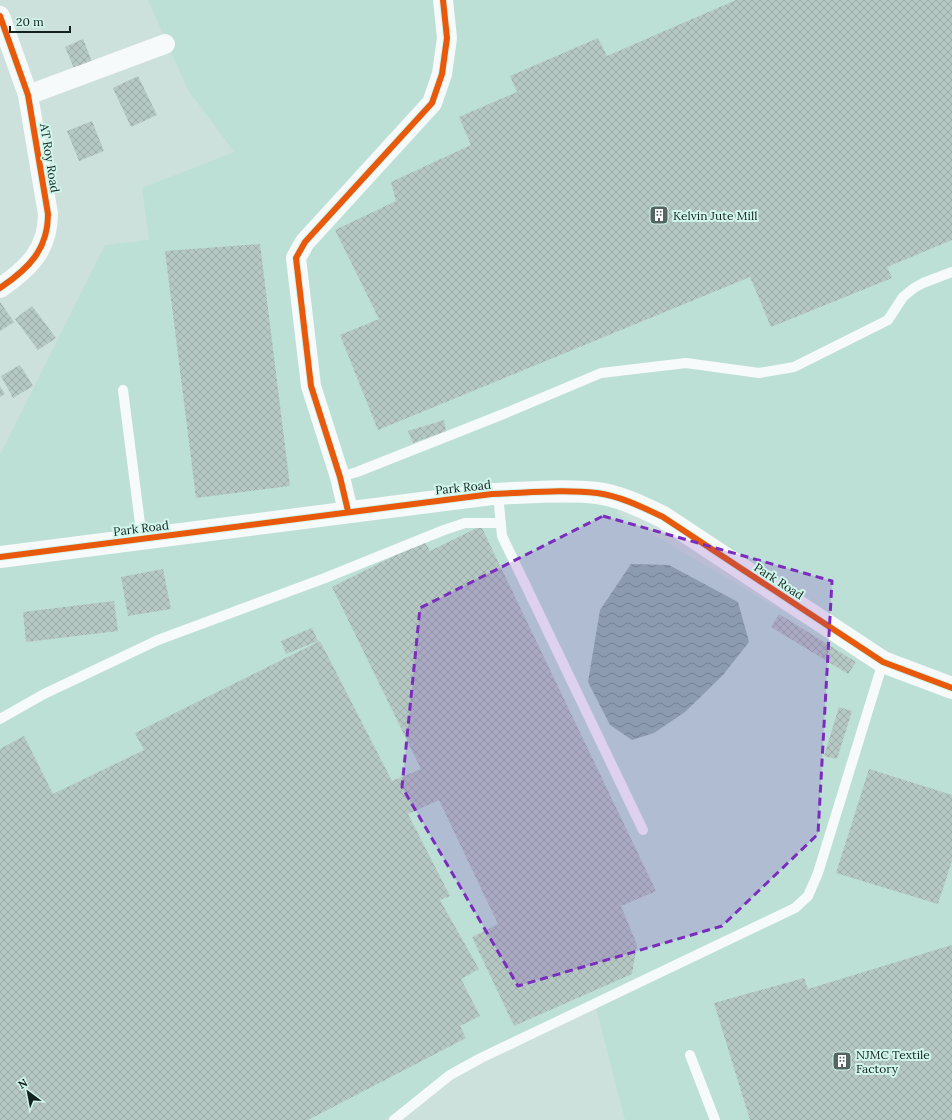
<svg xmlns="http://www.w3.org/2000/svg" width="952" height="1120" font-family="Lora,serif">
  <defs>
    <pattern id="water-waves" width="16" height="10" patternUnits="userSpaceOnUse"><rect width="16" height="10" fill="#91b7ae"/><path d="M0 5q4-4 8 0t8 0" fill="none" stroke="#75948d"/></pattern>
    <pattern id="building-cross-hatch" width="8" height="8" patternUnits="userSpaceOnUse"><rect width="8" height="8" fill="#b5c8c3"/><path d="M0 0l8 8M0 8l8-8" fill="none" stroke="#9baca7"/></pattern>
  </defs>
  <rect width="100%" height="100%" fill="#cce1db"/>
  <path fill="#bde0d6" d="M148,0H952V679L887,656L627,492L617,513L891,675L952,696V1120H625L594,1000L475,1055L385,1120H0V455L105,245L149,240L142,188L234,152L188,90Z"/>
  <path fill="url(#water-waves)" d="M631,564L669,565L738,602L749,642L723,675L685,712L654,733L632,740L610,725L588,682L600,610Z"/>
  <path fill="url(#building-cross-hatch)" d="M736,0H952V240L887,267L892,278L771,327L750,277L378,430L340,335L379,319L335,230L396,201L391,182L471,145L459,117L517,92L510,76L598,38L607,56Z
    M83,39L94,67L77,75L65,47Z
    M138,76L157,115L131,127L113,88Z
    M92,121L104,151L79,161L67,131Z
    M260,244L290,486L196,498L165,251Z
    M0,302L14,322L0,331Z
    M32,306L56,338L38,350L15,319Z
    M20,365L33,386L13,398L1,376Z
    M0,386L5,394L0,397Z
    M444,420L446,431L413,443L408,431Z
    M481,526L656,891L621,906L637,945L632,974L514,1026L472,937L498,924L439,800L408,814L450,896L440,900L479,969L461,979L480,1016L460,1026L466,1038L308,1120H0V749L24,736L53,794L144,750L135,733L320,641L392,781L421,769L332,587L424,541L430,551Z
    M163,569L171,609L128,616L121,577Z
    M114,601L118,631L26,642L23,612Z
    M779,614L856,662L848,674L771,627Z
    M312,628L318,641L286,654L281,641Z
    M839,707L852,711L837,759L824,756Z
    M869,769L952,795V861L938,904L836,873Z
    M952,945V1120H750L714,1003L804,978L808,989Z"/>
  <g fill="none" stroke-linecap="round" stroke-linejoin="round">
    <path stroke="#f7fafa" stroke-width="10" d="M123,390L142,539
      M340,477L357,472L506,413L601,373L686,363L759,373L794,367L888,320L903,297L914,288L923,283L952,272
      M498,494L502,536L643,830
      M0,719L44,694L158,640L325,578L444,530L465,523H501
      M690,1055L715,1120
      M394,1120L450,1075L481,1058L795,908L808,896L818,873L883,662"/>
    <path stroke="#f7fafa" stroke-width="20" d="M0,16L28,95L48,214C48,250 28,269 0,288
      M28,95L165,44
      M348,511L340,477L311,386L296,258L305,242L432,103L442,74L447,38L443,0"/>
    <path stroke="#f7fafa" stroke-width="22" d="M0,557L492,494C527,493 562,489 597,493C620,496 642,507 663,517L883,662L952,688"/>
    <g stroke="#d1f6ec" stroke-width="8">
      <path id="cycleway" d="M0,16L28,95L48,214C48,250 28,269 0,288
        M348,511L340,477L311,386L296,258L305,242L432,103L442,74L447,38L443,0
        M0,557L492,494C527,493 562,489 597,493C620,496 642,507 663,517L883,662L952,688"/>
    </g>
    <use href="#cycleway" stroke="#e8590c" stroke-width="6"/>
  </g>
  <path fill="#7b2cbf" fill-opacity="0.2" stroke="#7b2cbf" stroke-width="3" stroke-dasharray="8 5" stroke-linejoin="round" d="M603,516L832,581L818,834L722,926L518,986L402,787L420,608Z"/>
  <defs>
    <g id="building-square" transform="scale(1)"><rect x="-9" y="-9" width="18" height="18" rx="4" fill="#546561" stroke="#d1f6ec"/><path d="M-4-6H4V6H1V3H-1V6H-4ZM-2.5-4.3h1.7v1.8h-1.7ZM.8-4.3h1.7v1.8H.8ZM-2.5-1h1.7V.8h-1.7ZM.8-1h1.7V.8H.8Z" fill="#fff"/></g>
  </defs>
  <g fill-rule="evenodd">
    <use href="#building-square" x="659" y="215"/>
    <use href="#building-square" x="842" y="1061"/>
  </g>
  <g text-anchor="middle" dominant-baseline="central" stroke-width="4" stroke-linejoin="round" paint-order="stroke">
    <g font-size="12" fill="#14221f" stroke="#d1f6ec">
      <text transform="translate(50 158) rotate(81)">AT Roy Road</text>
      <text transform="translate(463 487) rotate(-6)">Park Road</text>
      <text transform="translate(141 528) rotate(-7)">Park Road</text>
      <text transform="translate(779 581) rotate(33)">Park Road</text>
    </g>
    <g font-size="12" fill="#14221f" stroke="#d1f6ec" text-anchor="start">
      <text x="673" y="215">Kelvin Jute Mill</text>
      <text x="856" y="1054">NJMC Textile<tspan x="856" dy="14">Factory</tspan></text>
    </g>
  </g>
  <g transform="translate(28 1092) rotate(328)" stroke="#d1f6ec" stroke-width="3" paint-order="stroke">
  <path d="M0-3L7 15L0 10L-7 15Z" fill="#14221f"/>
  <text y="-6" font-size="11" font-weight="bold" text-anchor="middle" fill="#14221f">N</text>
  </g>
  <path d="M10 26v6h60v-6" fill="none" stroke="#14221f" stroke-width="2"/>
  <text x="16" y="26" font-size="12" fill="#14221f" stroke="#d1f6ec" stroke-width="3" paint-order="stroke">20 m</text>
</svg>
